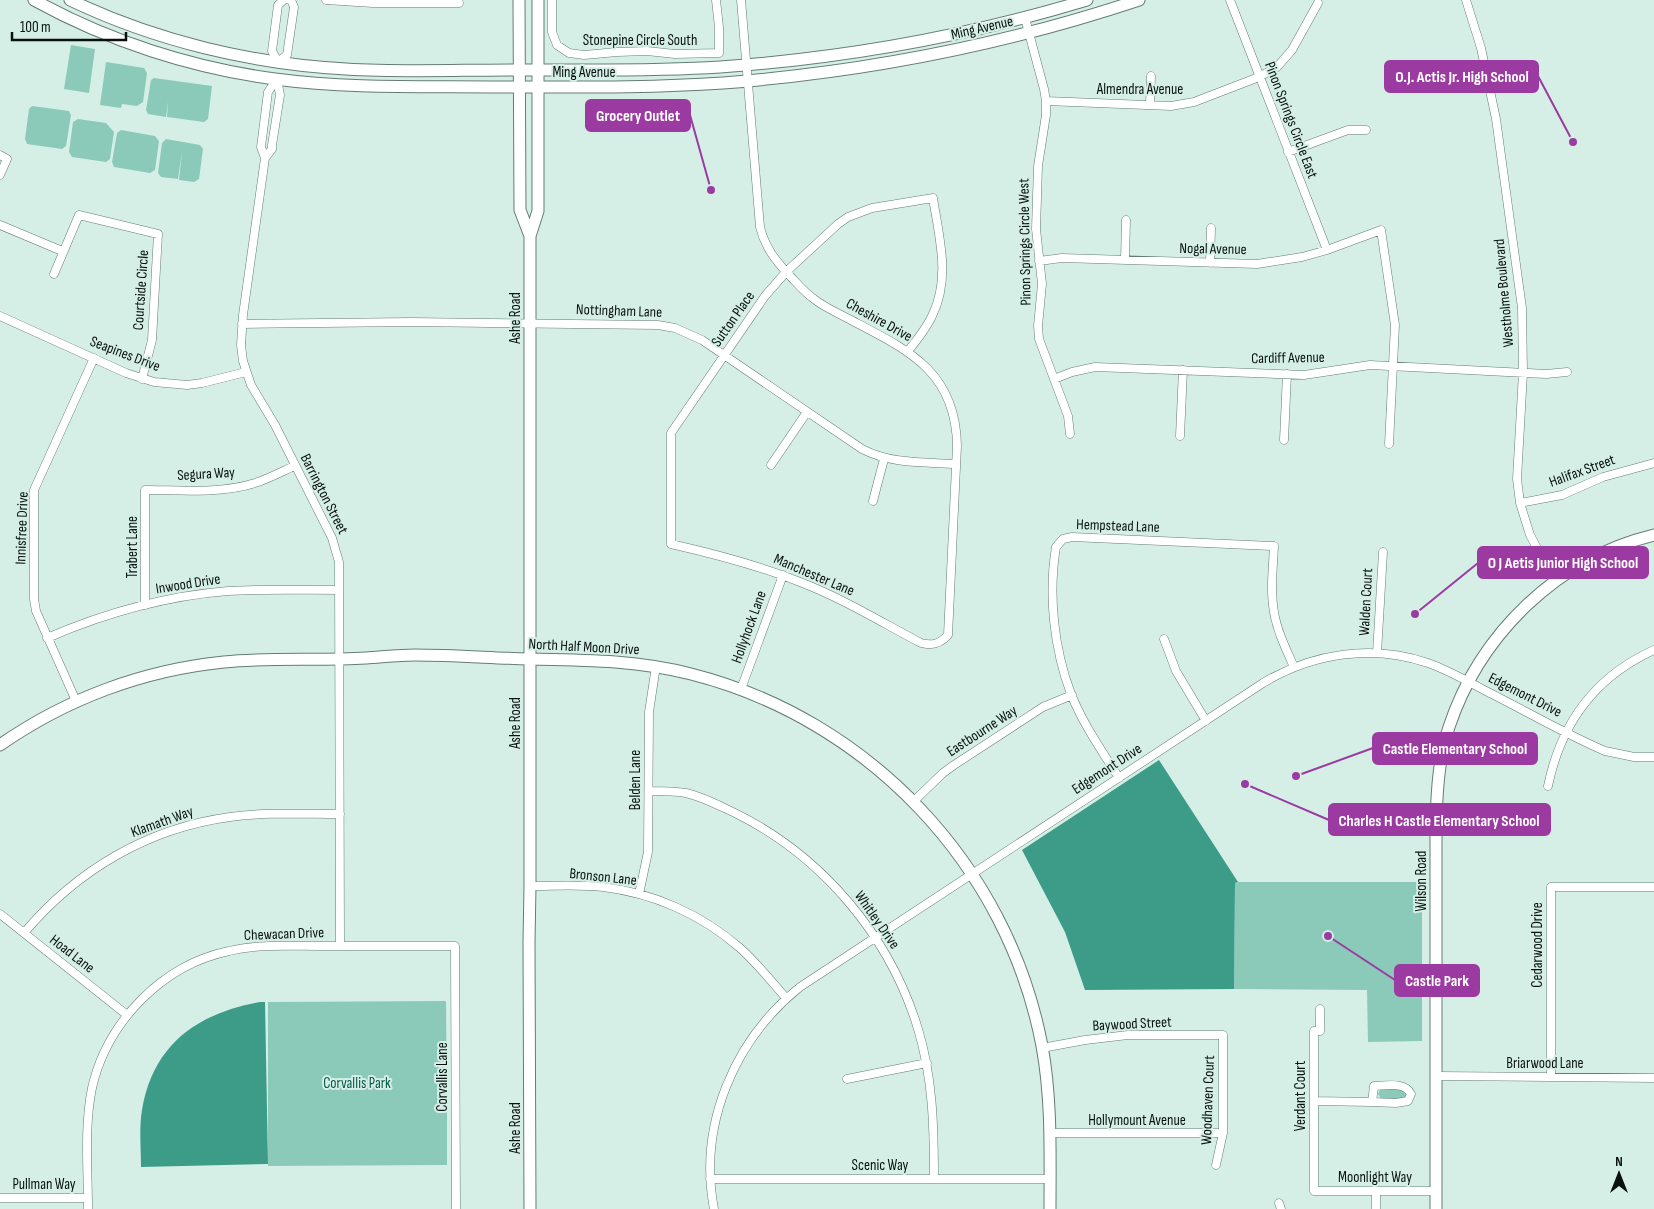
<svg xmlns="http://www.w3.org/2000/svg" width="1654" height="1209" font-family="'Sofia Sans Condensed',sans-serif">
  <rect width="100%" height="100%" fill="#d5efe7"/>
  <path fill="#8bcab9" d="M71,45L95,49L89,93L64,89Z
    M106,62L144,68L147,73L143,102L137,106L122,104L121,108L100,105Z
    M154,78L212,86L208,119L204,122L167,117L168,102L166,117L148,114L146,110L151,80Z
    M32,106L69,111L71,115L66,146L62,149L27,144L25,139L29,109Z
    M78,119L106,123L114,132L110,159L106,162L72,157L69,152L73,122Z
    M121,130L155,136L159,141L155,170L150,173L114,167L112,162L117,133Z
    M166,139L200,145L203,149L199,179L194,182L179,180L182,151L178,179L161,177L158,173L162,143Z
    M1238,882H1422V1041L1368,1042L1367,990L1234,989L1235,883Z
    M445,1001L446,1002L447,1094L445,1098L447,1099V1165L268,1166V1002Z
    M1381,1088H1404L1410,1091L1406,1100L1381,1099L1378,1094Z"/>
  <path fill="#3c9c87" d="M1159,760L1238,882L1235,883L1234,989L1085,990L1065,932L1022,850Z
    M260,1002H265L268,1164L141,1167C141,1148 139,1128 142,1110C153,1044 198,1013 260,1002Z"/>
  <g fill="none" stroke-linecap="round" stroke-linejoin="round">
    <g stroke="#657c76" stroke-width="9">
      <path id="street" d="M284,0L278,5L272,51L278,62L287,55L294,7L291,0
        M326,0L373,3H459
        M552,0V32L557,45L569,53L584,55L617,52L647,51L675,54L719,53V27L716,0
        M741,0L760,227C765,247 775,260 789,275C797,283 804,292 814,299C824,307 836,312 847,318C906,349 956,370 957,446L948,635C940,644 932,646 921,643C881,622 842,598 800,582C758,565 715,554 671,544V433L765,296L786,272L838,224L848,217L872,208L933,198C939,237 951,278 932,316C926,329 917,340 908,351
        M1230,0L1327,250
        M1466,0L1481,48L1496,119L1522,308L1523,373L1517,479L1520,503L1530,535L1538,550L1557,579
        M1025,18L1044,89L1046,101V115L1038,166L1036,229L1042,284L1038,326L1039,339L1068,416L1070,434
        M277,79L280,95L272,145V149L265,158L243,315L241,345L243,361L251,385L275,425L332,538L339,562L340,946
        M1046,101L1171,106L1194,102L1259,77L1277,67L1292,50L1318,3
        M1150,105L1151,76
        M1288,152L1348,130H1366
        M0,155L7,159L0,175
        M265,158L261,147L268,92L277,79
        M0,225L62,251
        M1125,260L1126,220
        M1039,261L1062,258L1257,264L1302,257L1327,250L1381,230L1395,325L1389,444
        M1210,263L1211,228
        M54,274L79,215L158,234L152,340L142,379
        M0,316L126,373L154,382L187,385L202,383L246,372
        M242,324L411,322L658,325L675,328L702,340L862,449C891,464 923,462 956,464
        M1054,379L1072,372L1095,367L1304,375L1370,365L1546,374L1567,372
        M1180,436L1183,370
        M1284,440L1287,374
        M771,465L807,412
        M873,501L884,459
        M1520,503L1562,495L1603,477L1654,463
        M145,605V490C181,490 220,494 255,483C268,479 281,472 294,466
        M47,638C105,613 165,596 228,591C265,589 302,590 339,590
        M1164,639L1176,671L1206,721
        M1377,653L1383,552
        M741,689L783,575
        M76,701L36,611L34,599V490L94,358
        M1119,778C1102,751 1083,724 1071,694C1054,649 1048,595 1056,547L1063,539L1072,537L1274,546C1273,568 1270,591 1274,612C1277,631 1286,649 1294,667
        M1548,786C1561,723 1594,677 1654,650
        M649,791C661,791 674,791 686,793C703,797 720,806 735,813C822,856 890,936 918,1029C933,1078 934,1128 934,1179
        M914,801L943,773L954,765L1043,707L1072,695
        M530,886C554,886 579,884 603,887C653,893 701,914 740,948C757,963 771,981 786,998
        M639,894L648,852L649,712L656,666
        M0,914L127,1015
        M24,933C77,870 148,828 230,817C266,812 303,814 340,814
        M1320,1009V1031H1314V1191H1436
        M1042,1048L1085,1040L1128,1035H1223V1133L1216,1165
        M1436,1076L1654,1078
        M1551,1077V887H1654
        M847,1079L927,1063
        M1314,1101L1372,1102L1374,1086C1386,1086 1405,1081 1411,1094L1408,1101L1396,1103L1372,1102
        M1050,1133H1223
        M710,1179H1050
        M0,1198H88
        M1279,1203L1281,1209
        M88,1209C88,1169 84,1127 92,1088C107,1022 162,965 229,951C258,944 289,946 319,946C364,946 410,946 455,946L456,1209
        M714,1209C698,1125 734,1040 800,987L1263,683C1313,653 1372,644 1428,663C1448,670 1467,681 1486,691C1526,711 1565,734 1605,751L1634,757H1654
        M1376,1209V1191"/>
    </g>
    <g stroke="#657c76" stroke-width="13">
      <path id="secondary" d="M34,0C108,41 192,68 275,79C350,89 427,86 502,87C575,87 649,88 723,83C864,72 1004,45 1139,0
        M70,0C156,41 252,64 346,69C410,73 474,69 538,70C599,70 659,71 720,67C845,58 968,36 1087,0
        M519,0L520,210L530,236L538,211V0
        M0,745C66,699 143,670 224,662C271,657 319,661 366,658C382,657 399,655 415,655C453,655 491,658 529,659C584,660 637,660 691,674C869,719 1008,866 1042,1046C1052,1100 1050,1155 1050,1209
        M530,1209L529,942L530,886V236
        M1436,1209V821C1437,789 1439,757 1449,727C1480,634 1558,558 1654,535"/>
    </g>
    <use href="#street" stroke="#fff" stroke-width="8"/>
    <use href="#secondary" stroke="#fff" stroke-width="11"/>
  </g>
  <g text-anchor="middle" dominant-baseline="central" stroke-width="4" stroke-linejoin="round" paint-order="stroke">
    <g font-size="15" fill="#08110f" stroke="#d5efe7">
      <text transform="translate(982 28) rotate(-13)">Ming Avenue</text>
      <text x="640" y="40">Stonepine Circle South</text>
      <text x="584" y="72">Ming Avenue</text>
      <text x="1140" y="89">Almendra Avenue</text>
      <text transform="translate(1291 120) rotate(69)">Pinon Springs Circle East</text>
      <text transform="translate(1025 242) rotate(-91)">Pinon Springs Circle West</text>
      <text transform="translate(1213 249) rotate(1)">Nogal Avenue</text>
      <text transform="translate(141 290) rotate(-86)">Courtside Circle</text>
      <text transform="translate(1504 293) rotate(-95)">Westholme Boulevard</text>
      <text transform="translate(619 311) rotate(2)">Nottingham Lane</text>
      <text transform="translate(515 318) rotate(-90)">Ashe Road</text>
      <text transform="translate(733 319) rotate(-55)">Sutton Place</text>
      <text transform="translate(879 320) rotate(29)">Cheshire Drive</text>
      <text transform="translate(125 354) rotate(21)">Seapines Drive</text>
      <text transform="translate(1288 358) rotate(-1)">Cardiff Avenue</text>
      <text transform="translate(1582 471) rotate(-20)">Halifax Street</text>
      <text transform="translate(206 474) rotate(-3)">Segura Way</text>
      <text transform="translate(324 494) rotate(63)">Barrington Street</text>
      <text transform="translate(1118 526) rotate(2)">Hempstead Lane</text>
      <text transform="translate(22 528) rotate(-88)">Innisfree Drive</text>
      <text transform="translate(132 547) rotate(-90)">Trabert Lane</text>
      <text transform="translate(814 575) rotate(23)">Manchester Lane</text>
      <text transform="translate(188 584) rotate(-9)">Inwood Drive</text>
      <text transform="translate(1366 602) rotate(-87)">Walden Court</text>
      <text transform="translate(749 627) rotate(-70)">Hollyhock Lane</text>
      <text transform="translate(584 647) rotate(3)">North Half Moon Drive</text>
      <text transform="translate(1525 695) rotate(27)">Edgemont Drive</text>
      <text transform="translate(515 723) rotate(-90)">Ashe Road</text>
      <text transform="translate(982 731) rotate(-33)">Eastbourne Way</text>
      <text transform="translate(1107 769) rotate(-33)">Edgemont Drive</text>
      <text transform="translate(635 780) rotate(-90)">Belden Lane</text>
      <text transform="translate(162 822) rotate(-20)">Klamath Way</text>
      <text transform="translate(603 877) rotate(6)">Bronson Lane</text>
      <text transform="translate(1421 881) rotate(-90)">Wilson Road</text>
      <text transform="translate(877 920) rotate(55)">Whitley Drive</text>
      <text transform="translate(284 934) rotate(-2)">Chewacan Drive</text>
      <text transform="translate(1537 945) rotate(-90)">Cedarwood Drive</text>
      <text transform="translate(72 954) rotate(38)">Hoad Lane</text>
      <text transform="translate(1132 1024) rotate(-3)">Baywood Street</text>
      <text x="1545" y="1063">Briarwood Lane</text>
      <text transform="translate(442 1077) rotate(-90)">Corvallis Lane</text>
      <text transform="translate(1300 1096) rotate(-90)">Verdant Court</text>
      <text transform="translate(1208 1100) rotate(-88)">Woodhaven Court</text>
      <text x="1137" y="1120">Hollymount Avenue</text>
      <text transform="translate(515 1128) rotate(-90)">Ashe Road</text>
      <text x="880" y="1165">Scenic Way</text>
      <text x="1375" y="1177">Moonlight Way</text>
      <text x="44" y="1184">Pullman Way</text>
    </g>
    <g font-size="15" fill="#045849" stroke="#d5efe7">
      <text x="357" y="1083">Corvallis Park</text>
    </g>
  </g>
  <path fill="none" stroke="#9b3aa1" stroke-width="2" d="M1573 142L1538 76M711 190L690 115M1415 614L1478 563M1296 776L1373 748M1245 784L1329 820M1328 936L1395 980"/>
  <g fill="#9b3aa1" stroke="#d5efe7" stroke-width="2">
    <circle cx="1573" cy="142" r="5"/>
    <circle cx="711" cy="190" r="5"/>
    <circle cx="1415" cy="614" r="5"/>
    <circle cx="1296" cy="776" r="5"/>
    <circle cx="1245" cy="784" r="5"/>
    <circle cx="1328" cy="936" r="5"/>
  </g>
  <g fill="#9b3aa1" stroke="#9b3aa1" stroke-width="2">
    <rect x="1385" y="61" width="153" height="31" rx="5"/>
    <rect x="586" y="100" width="104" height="31" rx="5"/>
    <rect x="1478" y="547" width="170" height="31" rx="5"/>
    <rect x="1373" y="733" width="164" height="31" rx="5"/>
    <rect x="1329" y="804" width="221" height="31" rx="5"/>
    <rect x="1395" y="965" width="84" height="31" rx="5"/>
  </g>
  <g font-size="16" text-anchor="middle" font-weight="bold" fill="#fff">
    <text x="1462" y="82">O.J. Actis Jr. High School</text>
    <text x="638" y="121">Grocery Outlet</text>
    <text x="1563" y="568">O J Aetis Junior High School</text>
    <text x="1455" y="754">Castle Elementary School</text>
    <text x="1439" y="826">Charles H Castle Elementary School</text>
    <text x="1437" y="986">Castle Park</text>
  </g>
  <g transform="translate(1619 1174)" stroke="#d5efe7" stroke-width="4" paint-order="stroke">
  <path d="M0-4L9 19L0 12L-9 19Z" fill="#08110f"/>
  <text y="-8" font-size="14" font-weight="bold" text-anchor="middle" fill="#08110f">N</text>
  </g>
  <path d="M12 32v8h114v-8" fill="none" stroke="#08110f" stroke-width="2.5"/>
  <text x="20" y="32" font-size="15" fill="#08110f" stroke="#d5efe7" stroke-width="4" paint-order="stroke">100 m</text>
</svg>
